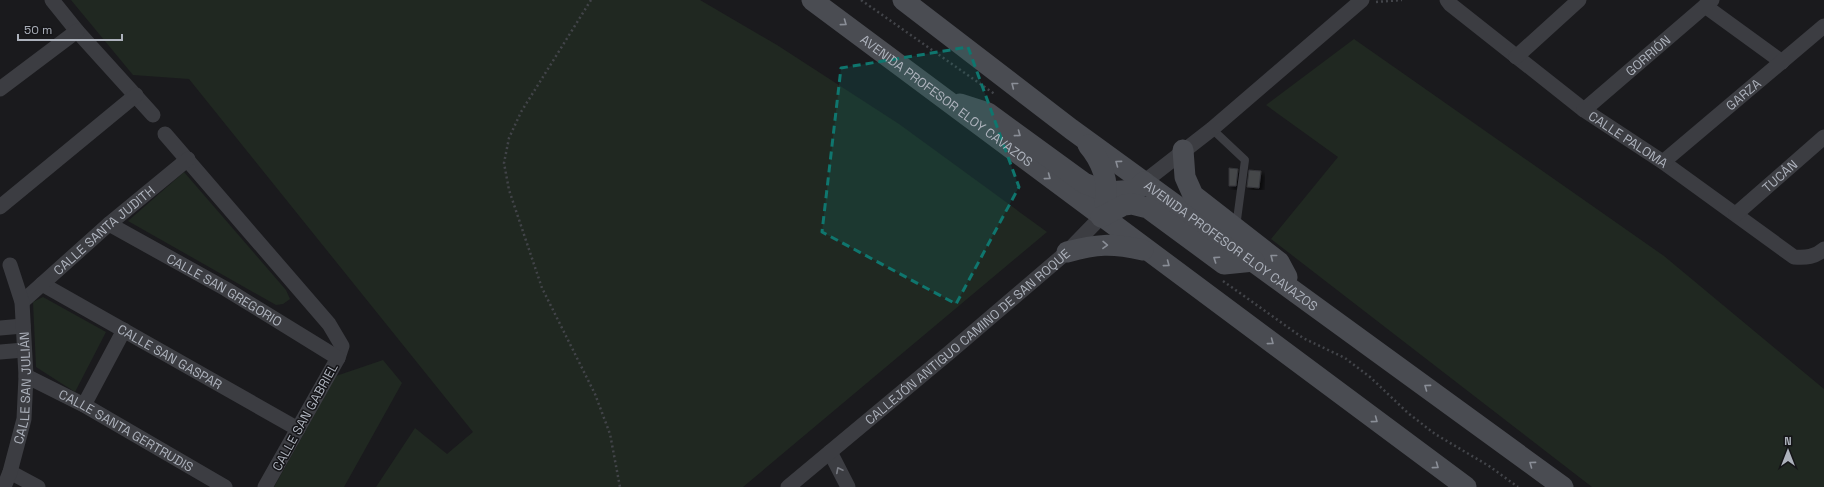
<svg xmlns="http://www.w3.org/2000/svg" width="1824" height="487" font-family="'Space Grotesk',sans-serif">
  <defs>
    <filter id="shadow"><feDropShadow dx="3.5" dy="3.5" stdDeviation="2" flood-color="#0009"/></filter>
  </defs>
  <rect width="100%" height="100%" fill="#1a1a1d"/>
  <path fill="#202821" d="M71,0H700L777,45L899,124L1047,232L743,487H376L415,428L447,454L473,432L189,79L133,75Z
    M1354,39L1664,256L1824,389V487H1592L1271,239L1338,157L1266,105Z
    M184,172L286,290L290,299L283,304L276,305L128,221Z
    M43,297L106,332L75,392L36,367L33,302Z
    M383,360L402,383L344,487H274L336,376Z"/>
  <path fill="#44464a" stroke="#343539" filter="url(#shadow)" d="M1229,168L1238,169L1236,186H1229Z
    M1249,170L1261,171L1259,188L1247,187Z"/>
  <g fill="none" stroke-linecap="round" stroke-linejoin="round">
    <path stroke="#424449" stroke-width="2.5" stroke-dasharray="2 3" stroke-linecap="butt" d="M591,0L521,112L509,138L504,163L509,190L542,288L595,394L610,434L620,487
      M861,0L996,95
      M1376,2L1402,0
      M1223,281L1303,338L1345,358L1370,377L1408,413L1435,434L1489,466L1518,487"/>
    <path stroke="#3c3d42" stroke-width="8" d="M1212,129L1245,160L1236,227"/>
    <g stroke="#3c3d42" stroke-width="15">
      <path d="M52,0L77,31L153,115"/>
      <path id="s1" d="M1447,0L1450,4L1584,110L1663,162L1794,257C1806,258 1815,257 1824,249"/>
      <path d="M1705,6L1782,62"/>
      <path d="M1516,57L1579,0"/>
      <path d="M0,89L77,31"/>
      <path id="s2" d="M1584,110L1712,0"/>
      <path d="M165,134L329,324L342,346L338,358L265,487"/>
      <path id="s3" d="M1663,162L1824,26"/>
      <path d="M1144,182L1212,129L1362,0"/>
      <path d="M0,207L136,95"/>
      <path id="s4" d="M1736,214L1824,137"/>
      <path id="s5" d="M109,224L226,289L338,358"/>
      <path id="s6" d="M42,284L298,429"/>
      <path id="s7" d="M22,302L109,224L188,159"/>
      <path d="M0,328L23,326"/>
      <path d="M0,352L24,350"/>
      <path id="s8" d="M26,376L84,405L225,487"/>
      <path d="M84,405L124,330"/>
      <path d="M830,452L848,487"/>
      <path d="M10,472L38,487"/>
      <path id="s9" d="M4,487L10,472L24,419L26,376L22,302L10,265"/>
      <path id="s10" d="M788,487L950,352L1067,252L1101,217"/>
    </g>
    <g stroke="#4a4c52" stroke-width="21">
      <path id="s11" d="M812,0L1466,487"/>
      <path id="s12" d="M903,0L1071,129L1563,487"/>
      <path d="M960,104L988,113L1084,183L1107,192L1136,190L1144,182"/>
      <path d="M1088,145C1101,160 1110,182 1105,203"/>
      <path d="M1183,150L1185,177L1193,195L1279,262L1287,277"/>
      <path d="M1101,217L1124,205L1132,204L1148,208L1224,264L1254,261"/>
      <path d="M1067,252C1097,244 1111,243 1143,250"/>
    </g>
  </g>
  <defs><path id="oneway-chevron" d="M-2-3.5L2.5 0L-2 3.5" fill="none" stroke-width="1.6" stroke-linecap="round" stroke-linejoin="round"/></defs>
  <g stroke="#8a8e97">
    <use href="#oneway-chevron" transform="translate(844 23) rotate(36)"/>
    <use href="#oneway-chevron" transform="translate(1014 85) rotate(-142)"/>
    <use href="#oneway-chevron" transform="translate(1018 134) rotate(36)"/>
    <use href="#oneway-chevron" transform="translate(1118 163) rotate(-144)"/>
    <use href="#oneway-chevron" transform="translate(1048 177) rotate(37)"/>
    <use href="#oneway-chevron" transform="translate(1105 245) rotate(1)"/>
    <use href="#oneway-chevron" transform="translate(1273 257) rotate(-142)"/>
    <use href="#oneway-chevron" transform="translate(1216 259) rotate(-146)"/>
    <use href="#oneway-chevron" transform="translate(1167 264) rotate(37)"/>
    <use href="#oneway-chevron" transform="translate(1271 342) rotate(37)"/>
    <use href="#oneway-chevron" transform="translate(1427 387) rotate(-144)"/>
    <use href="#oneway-chevron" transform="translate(1375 420) rotate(37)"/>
    <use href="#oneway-chevron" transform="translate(1532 464) rotate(-144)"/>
    <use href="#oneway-chevron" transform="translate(1436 466) rotate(36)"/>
  </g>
  <use stroke="#7a7d85" href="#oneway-chevron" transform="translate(839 470) rotate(-117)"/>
  <path fill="#0f766e" fill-opacity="0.2" stroke="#0f766e" stroke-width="3" stroke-dasharray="8 5" stroke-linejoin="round" d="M968,47L1019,187L956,304L822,232L841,68Z"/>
  <g text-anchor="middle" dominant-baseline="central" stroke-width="3" stroke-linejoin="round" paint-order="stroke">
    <g font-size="13" fill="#adb2bc" stroke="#151518">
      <text stroke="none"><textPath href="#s2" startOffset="84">GORRIÓN</textPath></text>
      <text stroke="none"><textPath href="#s3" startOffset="105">GARZA</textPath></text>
      <text stroke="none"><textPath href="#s11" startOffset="168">AVENIDA PROFESOR ELOY CAVAZOS</textPath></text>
      <text stroke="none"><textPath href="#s1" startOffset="229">CALLE PALOMA</textPath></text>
      <text stroke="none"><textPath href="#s4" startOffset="58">TUCÁN</textPath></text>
      <text stroke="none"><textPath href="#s7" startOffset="109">CALLE SANTA JUDITH</textPath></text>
      <text stroke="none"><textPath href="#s12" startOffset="410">AVENIDA PROFESOR ELOY CAVAZOS</textPath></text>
      <text stroke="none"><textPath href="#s5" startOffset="133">CALLE SAN GREGORIO</textPath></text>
      <text stroke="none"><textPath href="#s10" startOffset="234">CALLEJÓN ANTIGUO CAMINO DE SAN ROQUE</textPath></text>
      <text stroke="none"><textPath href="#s6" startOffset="147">CALLE SAN GASPAR</textPath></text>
      <text stroke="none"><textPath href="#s9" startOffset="102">CALLE SAN JULIÁN</textPath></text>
      <text transform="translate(305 417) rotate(-61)">CALLE SAN GABRIEL</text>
      <text stroke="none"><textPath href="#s8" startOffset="114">CALLE SANTA GERTRUDIS</textPath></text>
    </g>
  </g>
  <g transform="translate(1788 451)" stroke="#151518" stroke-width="3" paint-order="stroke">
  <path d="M0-3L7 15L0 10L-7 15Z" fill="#adb2bc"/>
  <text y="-6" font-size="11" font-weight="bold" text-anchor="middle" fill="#adb2bc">N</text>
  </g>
  <path d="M18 34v6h104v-6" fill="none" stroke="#adb2bc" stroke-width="2"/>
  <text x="24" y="34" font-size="12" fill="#adb2bc" stroke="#151518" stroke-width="3" paint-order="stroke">50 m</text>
</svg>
